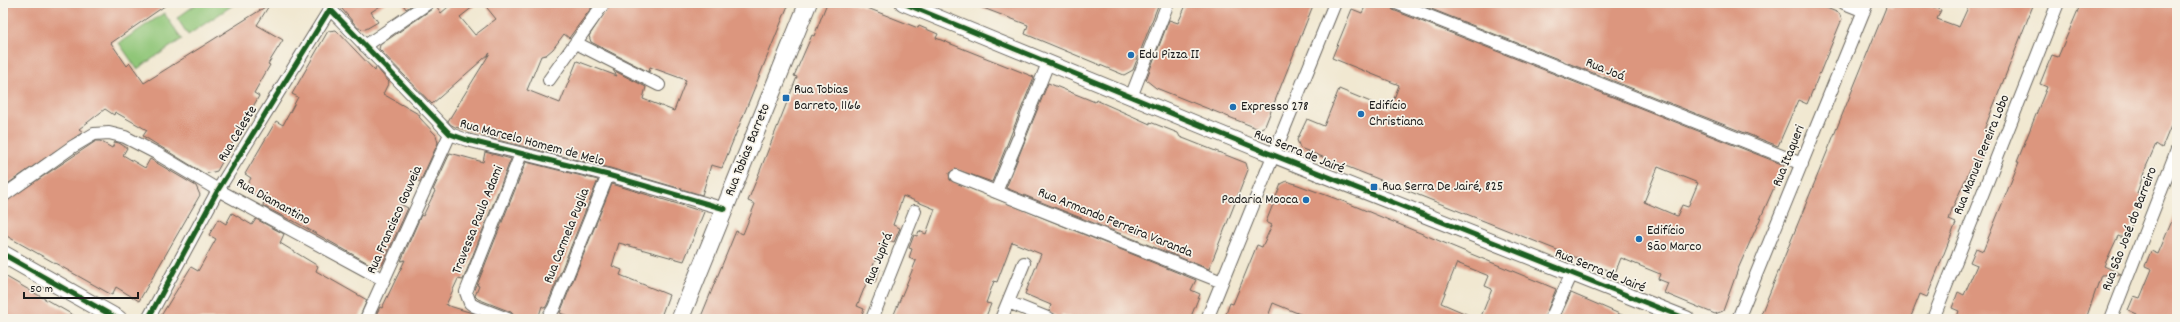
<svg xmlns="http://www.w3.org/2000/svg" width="2180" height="322" font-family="Dekko,sans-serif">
  <rect width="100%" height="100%" fill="#f7f3e8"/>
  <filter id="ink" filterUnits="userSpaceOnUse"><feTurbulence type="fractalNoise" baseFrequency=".025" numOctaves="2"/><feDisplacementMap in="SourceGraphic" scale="8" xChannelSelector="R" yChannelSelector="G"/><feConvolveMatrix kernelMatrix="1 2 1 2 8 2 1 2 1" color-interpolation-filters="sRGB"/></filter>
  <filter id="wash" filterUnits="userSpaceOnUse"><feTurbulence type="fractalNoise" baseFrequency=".012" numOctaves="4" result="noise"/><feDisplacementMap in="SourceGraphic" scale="16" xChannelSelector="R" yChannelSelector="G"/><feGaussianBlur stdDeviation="0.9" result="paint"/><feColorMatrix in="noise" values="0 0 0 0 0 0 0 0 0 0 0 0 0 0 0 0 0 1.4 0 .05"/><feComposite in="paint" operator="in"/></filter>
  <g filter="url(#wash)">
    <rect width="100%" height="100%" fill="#f1e8d1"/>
    <path fill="#90c678" stroke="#56714a" d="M198,3H236L188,35L177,18Z
      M164,13L182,39L137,69L119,43Z"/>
    <g id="blocks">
      <path fill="#dc967e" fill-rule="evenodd" d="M3,3H169L111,43L127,66L130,63L144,83L270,4L257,25L283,40L268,64L270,65L254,93L259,96L217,171L205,174L143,136L147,130L115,112L114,115L105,109L79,129L83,132L3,187Z
        M337,3H385L371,12L378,22L366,29L358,28Z
        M402,3H415L406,9Z
        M453,3H478L460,17L475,35L496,19L483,3H595L569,38L564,34L553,49L546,55L541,56L527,90L560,103L577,61L617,76L613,70L646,87L643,99L674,111L686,80L650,67L649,72L591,42L589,36L611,3H789L722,168L711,165L702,195L610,168L489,138L490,136L455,127L450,124L448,121L490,53L432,104L379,49L380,45L432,9L435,4L441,13Z
        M827,3H855L918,28L919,26L938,34L936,38L1034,77L992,182L955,169L949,173L950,180L1196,280L1191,290L1200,294L1190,319H1074L1062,314L1060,318L1057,317L1049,311L1051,305L1025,294L1041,254L1012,242L997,282L994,281L986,303L991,304L985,319H892L916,261L909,258L912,249L909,248L914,235L917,236L919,231L926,234L935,209L903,196L893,225L900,228L894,242L884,238L873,266L880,269L875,282L868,279L857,306L864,309L860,319H700L736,231L743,234L755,204L748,201L797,77L794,76L812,35L814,36Z
        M970,3H1159L1133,70L1124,75L1025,34L1028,25Z
        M1187,3H1314L1265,126L1259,129L1156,88L1146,80L1169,20L1178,23Z
        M1367,3H1389L1393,10L1784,165L1738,269L1723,311L1715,314L1664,293L1668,283L1658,279L1660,274L1621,258L1615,273L1300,148L1297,140L1307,119L1324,126L1339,89L1390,110L1399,85L1332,58L1352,9L1362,13ZM1658,167L1698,183L1688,207L1682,205L1677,216L1644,202Z
        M1416,3H1814L1839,13L1842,19L1807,104L1798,100L1778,146Z
        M1894,3H1924L1941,10L1937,19L1959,27L1970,3H2034L1984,130L1991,133L1979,163L1974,161L1952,209L1949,220L1956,223L1927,297L1920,294L1910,319H1759L1887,5L1892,7Z
        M2081,3H2177V111L2162,148L2156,144L2146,167L2137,193L2143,195L2126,239L2118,236L2104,266L2121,274L2101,275L2086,319H1956L1959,311L1952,308L1958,292L1964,295L1977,265L1970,262L1976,248L1983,251L2019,162H2017L2047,87L2040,84L2046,69L2052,55L2058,57Z
        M336,30L375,71L376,67L389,82L383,94L420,115L419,117L436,135L438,143L420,182L414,179L400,204L408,208L382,265L375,267L292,220V221L263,206L264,200L245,189L251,178L245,174L276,121L283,125L298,97L292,94L328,31Z
        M1048,83L1095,102L1096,100L1150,124V122L1178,133L1180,137L1246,163L1248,170L1209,269L1006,188Z
        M96,141H100L112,148L115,142L119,143L127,148L123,155L145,168L150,159L196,186L200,195L139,301L116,287L112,295L3,234V203Z
        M485,152L511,159L463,280L458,279L446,305L469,312L485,319H374L380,307L382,308L405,260L401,261L421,215L423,216L435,191L433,190L450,153L483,162Z
        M526,162L598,180L547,305L545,308L542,306L538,319H522L515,317L511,312L478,299L475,296L479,286L477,285Z
        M1287,181L1345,202L1556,289L1544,319H1480L1492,289L1485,286L1489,276L1457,263L1441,303L1478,319H1312L1273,303L1267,319H1224L1230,303L1233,304L1257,245L1262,247L1272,225L1266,222L1281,184Z
        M612,184L704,212L684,261L619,243L612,266L622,270L620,275L669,295L660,319H567L568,316L560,313Z
        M2177,209V319H2135L2137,314L2128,310L2134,296L2140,298L2152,269L2145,266L2151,251L2158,254Z
        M232,213L252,225L256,219L284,234L280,243L318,266L316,271L367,300L359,319H159L191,267L198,271L216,239L209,235L218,219L226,224Z
        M3,275L80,319H3Z
        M1571,293L1599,305L1631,319H1559Z"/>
    </g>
  </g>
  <g filter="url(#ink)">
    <use href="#blocks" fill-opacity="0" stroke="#67635b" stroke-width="1"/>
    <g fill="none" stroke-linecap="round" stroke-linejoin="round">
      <g stroke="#67635b" stroke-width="14">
        <path id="minor" d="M1396,3L1802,164
          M1844,3L1864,11
          M576,43L659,85
          M365,46L428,3
          M549,80L604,3
          M1131,97L1168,3
          M1020,133L1048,63
          M956,176L1222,282
          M996,192L1018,139
          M3,196L72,147L94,134L109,133L125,137L156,153L218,190L384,280
          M1008,302L1050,319
          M148,319L218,190L330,9L450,134L467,140L608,175L725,209
          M366,319L450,134
          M508,319L474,306L470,303L466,292L521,154
          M547,319L554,308L608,175
          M872,319L915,211
          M1001,319L1024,263
          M1207,319L1335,3
          M1551,319L1572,273
          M1738,319L1867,3
          M1933,319L2058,3
          M2111,319L2177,150"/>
      </g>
      <g stroke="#67635b" stroke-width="17">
        <path id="tertiary" d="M903,3L1258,149L1687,319"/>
      </g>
      <g stroke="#67635b" stroke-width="19">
        <path id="secondary" d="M3,254L118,319
          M680,319L808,3"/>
      </g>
      <use href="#minor" stroke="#fff" stroke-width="12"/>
      <use href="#tertiary" stroke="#fff" stroke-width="15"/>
      <use href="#secondary" stroke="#fff" stroke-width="17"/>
      <g stroke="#f7f3e8" stroke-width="8">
        <path id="cycleway" d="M903,3L1258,149L1687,319
          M3,254L118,319
          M148,319L218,190L330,9L450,134L467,140L608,175L725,209"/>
      </g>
      <use href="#cycleway" stroke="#1b5e20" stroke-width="5"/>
    </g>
  </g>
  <g fill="#1f6fb2" stroke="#f7f3e8" stroke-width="1.5">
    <circle cx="1131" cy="55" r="4"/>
    <rect x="782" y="94" width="8" height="8" rx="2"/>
    <circle cx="1233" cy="107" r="4"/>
    <circle cx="1361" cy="114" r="4"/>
    <rect x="1370" y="183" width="8" height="8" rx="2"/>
    <circle cx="1306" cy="200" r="4"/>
    <circle cx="1639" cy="239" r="4"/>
  </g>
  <g text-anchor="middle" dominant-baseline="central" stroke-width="3.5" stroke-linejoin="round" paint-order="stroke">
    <g font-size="14" fill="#1c1c1c" stroke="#f7f3e8" text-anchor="start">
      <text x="1139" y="55">Edu Pizza II</text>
      <text x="794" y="90">Rua Tobias<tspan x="794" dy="16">Barreto, 1166</tspan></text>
      <text x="1369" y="106">Edifício<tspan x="1369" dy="16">Christiana</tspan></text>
      <text x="1241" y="107">Expresso 278</text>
      <text x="1382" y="187">Rua Serra De Jairé, 825</text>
      <text x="1298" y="200" text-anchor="end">Padaria Mooca</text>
      <text x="1647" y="231">Edifício<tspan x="1647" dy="16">São Marco</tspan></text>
    </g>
    <g font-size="14" fill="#1c1c1c" stroke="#f7f3e8">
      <text transform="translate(1605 70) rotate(22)">Rua Joá</text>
      <text transform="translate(238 134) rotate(-59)">Rua Celeste</text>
      <text transform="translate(532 143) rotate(15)">Rua Marcelo Homem de Melo</text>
      <text transform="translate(748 150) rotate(-68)">Rua Tobias Barreto</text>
      <text transform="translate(1299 152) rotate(22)">Rua Serra de Jairé</text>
      <text transform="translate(1982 155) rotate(-68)">Rua Manuel Pereira Lobo</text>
      <text transform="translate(1789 156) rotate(-68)">Rua Itaqueri</text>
      <text transform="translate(273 202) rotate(29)">Rua Diamantino</text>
      <text transform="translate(395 220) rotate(-66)">Rua Francisco Gouveia</text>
      <text transform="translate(478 220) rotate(-68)">Travessa Paulo Adami</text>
      <text transform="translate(1115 223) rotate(22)">Rua Armando Ferreira Varanda</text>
      <text transform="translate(2130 229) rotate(-69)">Rua São José do Barreiro</text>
      <text transform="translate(567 236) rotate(-68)">Rua Carmela Puglia</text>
      <text transform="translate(879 259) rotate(-68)">Rua Jupirá</text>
      <text transform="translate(1600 271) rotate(22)">Rua Serra de Jairé</text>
    </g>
  </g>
  <rect width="2180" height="322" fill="none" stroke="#f7f3e8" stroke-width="16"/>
  <path d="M24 292v6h114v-6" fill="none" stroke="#1c1c1c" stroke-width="2"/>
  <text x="30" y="292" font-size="12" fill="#1c1c1c" stroke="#f7f3e8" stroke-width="3" paint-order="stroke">50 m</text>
</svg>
